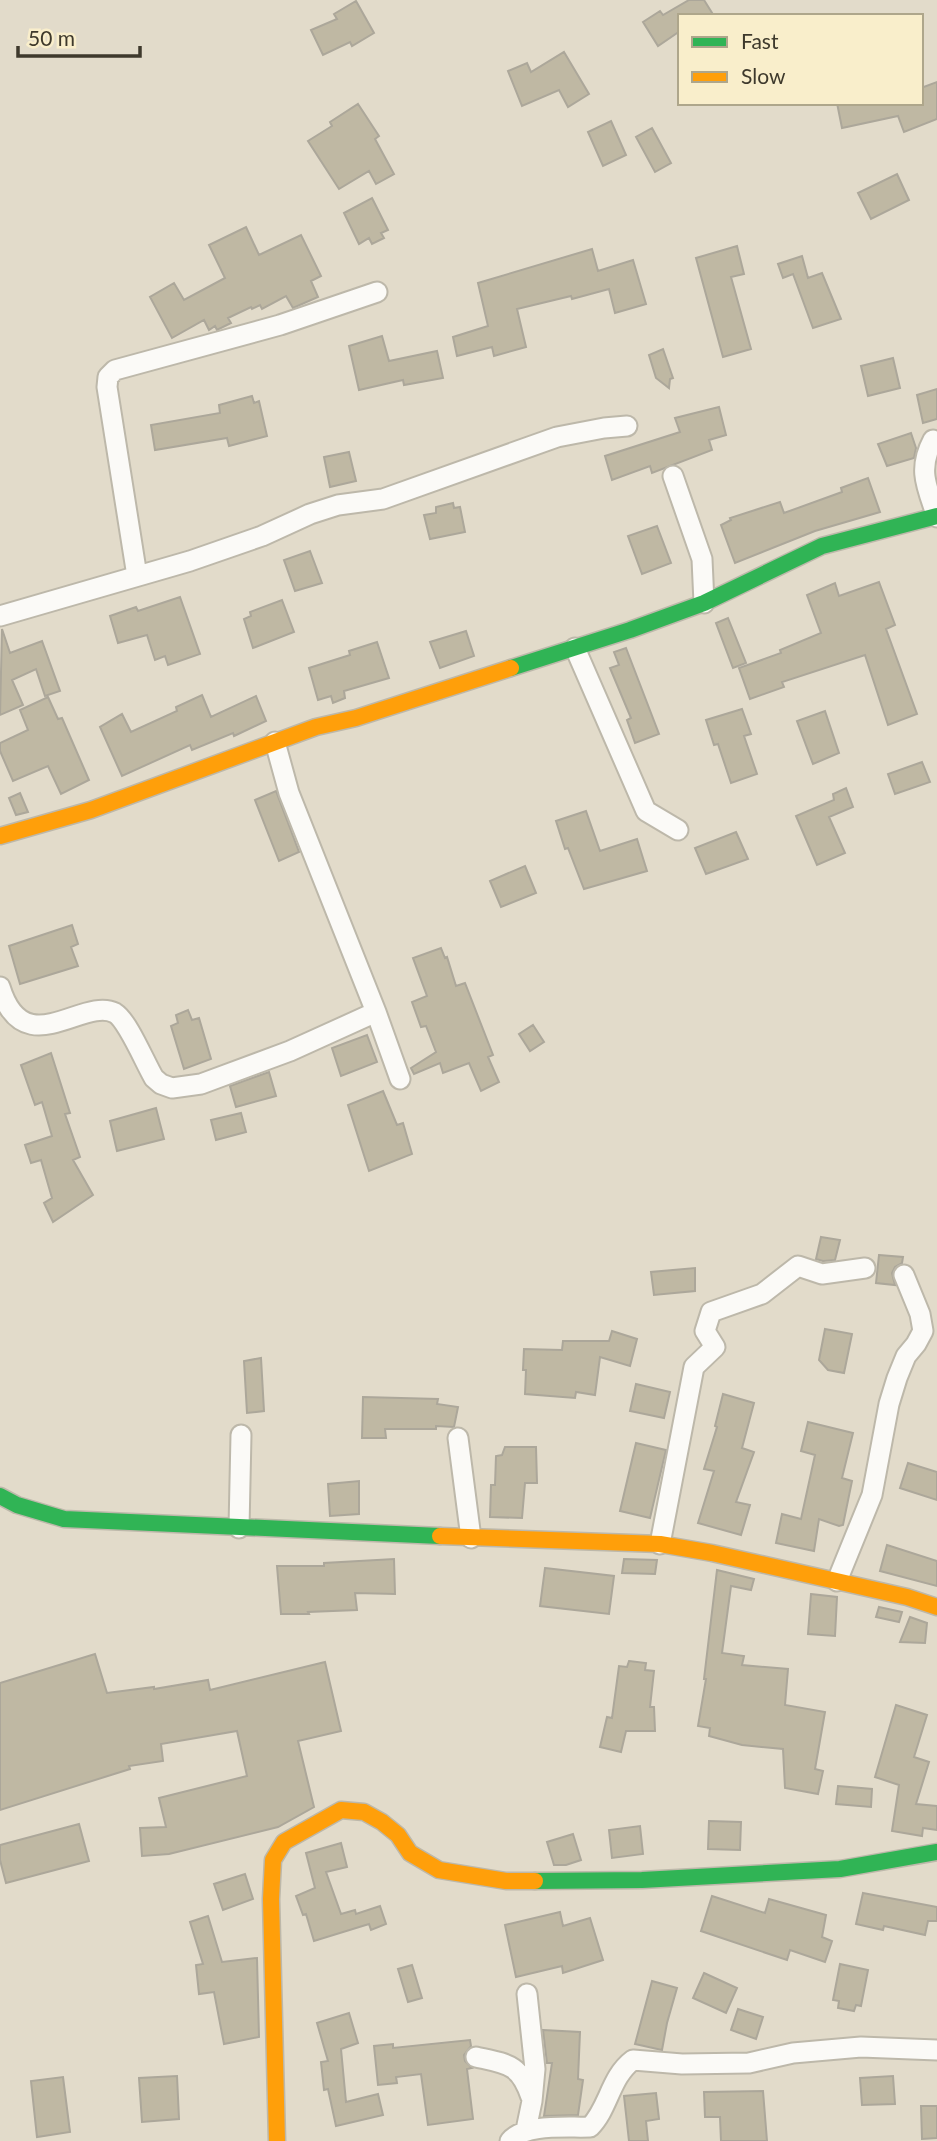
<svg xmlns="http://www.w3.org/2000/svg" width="937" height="2141" font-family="Lato,sans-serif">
  <rect width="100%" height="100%" fill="#e2dbca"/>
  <path fill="#bfb8a3" stroke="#aca79a" stroke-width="2" d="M689,0H704L714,16H680V31L658,46L643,22L660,11L663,15Z
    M356,1L374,33L352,46L350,42L323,55L311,30L337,19L334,14Z
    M564,52L589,94L568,107L559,90L522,106L508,71L527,63L531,72Z
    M937,82V119L904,132L898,116L842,128L837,103H921V88Z
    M358,104L379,136L375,139L394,174L376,184L369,171L339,189L308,141L332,126L330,122Z
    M611,121L626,155L603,166L588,132Z
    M652,128L671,163L655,172L636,137Z
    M897,174L909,200L871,219L858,193Z
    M372,198L388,230L381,233L384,238L372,244L369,238L359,244L344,213Z
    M246,227L259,255L301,235L321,276L311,281L318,297L293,308L286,296L262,309L260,305L252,309L251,307L228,318L231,323L217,330L215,326L209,330L204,320L172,338L150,297L174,283L184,300L225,278L209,245Z
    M737,246L744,274L731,277L751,349L723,357L696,258Z
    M592,249L598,271L633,260L646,304L615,313L609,289L572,299L571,296L517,309L526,347L494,356L492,347L457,356L453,337L488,326L478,283Z
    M802,256L808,278L822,273L841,319L813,328L793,274L783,278L778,264Z
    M382,336L389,361L437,351L443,378L404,385L403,380L359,390L349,346Z
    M663,349L673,378L670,379L669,388L656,378L649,355Z
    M893,358L900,388L868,396L861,366Z
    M937,389V419L923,423L917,395Z
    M252,396L254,403L259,401L267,436L229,446L227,438L155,450L151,425L220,413L219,405Z
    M719,407L726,435L709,440L712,450L652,473L650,466L612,480L605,456L680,432L675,418Z
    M911,433L916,448L914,458L887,466L878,444Z
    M349,452L356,481L330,487L324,457Z
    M868,478L880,512L815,531L735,563L721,525L731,520L730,518L780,502L784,513L842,492L841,488Z
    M453,503L454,508L460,507L465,532L430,539L424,515L436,513V507Z
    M657,526L671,563L642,574L628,536Z
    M310,551L322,583L295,591L284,560Z
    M879,582L895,625L886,629L917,714L888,725L865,655L782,682L784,687L750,699L739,668L781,653L780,650L821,633L807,595L835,583L839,596Z
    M180,597L200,654L168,665L165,656L155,660L147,635L118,643L110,616L136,607L138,611Z
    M282,600L294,632L253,648L244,619L251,616L250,612Z
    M728,618L746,663L733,668L716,623Z
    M2,629L10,653L42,641L60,691L45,696L36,669L12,680L23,705L0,715Z
    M466,631L474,656L440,668L430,642Z
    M377,642L389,678L344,691L345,698L333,703L331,696L318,700L309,668L350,655L349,651Z
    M626,648L659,734L635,743L627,720L631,718L610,668L619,665L614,652Z
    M202,695L211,717L256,696L266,721L234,736L233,733L192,750L190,745L122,776L100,727L122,714L131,732L177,711L176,707Z
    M48,697L58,719L62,718L89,780L61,794L48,766L13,781L0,751V743L28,730L20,710Z
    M742,709L751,734L744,736L757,774L731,783L718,744L714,745L706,720Z
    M825,711L839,753L813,764L797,721Z
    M922,762L930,782L895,794L888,774Z
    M846,788L853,807L829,817L845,853L817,865L796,816L834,800L833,794Z
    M276,791L299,852L279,861L255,800Z
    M20,793L28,812L16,815L9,798Z
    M586,811L600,851L637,839L647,871L584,889L568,848L565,849L556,821Z
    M736,832L748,859L706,874L695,848Z
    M525,866L536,893L501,907L490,881Z
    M72,925L78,944L71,947L78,966L20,984L9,946Z
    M441,948L445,958L447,957L456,986L465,983L493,1055L488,1057L499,1082L481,1091L469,1063L443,1073L440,1063L414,1074L411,1068L436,1052L426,1026L421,1027L412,1002L427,996L413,958Z
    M188,1010L192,1020L199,1018L211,1059L184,1069L171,1026L178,1023L176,1015Z
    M533,1025L544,1042L530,1051L519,1034Z
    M367,1035L377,1062L341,1076L332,1048Z
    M51,1053L70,1113L65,1114L80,1157L73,1160L93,1195L53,1222L44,1203L52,1198L41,1160L31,1163L25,1145L52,1136L42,1102L35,1105L21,1065Z
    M269,1072L276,1096L236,1107L230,1086Z
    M383,1091L397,1125L403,1123L412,1154L369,1171L348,1105Z
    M156,1108L164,1139L117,1151L110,1121Z
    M241,1113L246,1132L216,1140L211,1120Z
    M821,1237L840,1240L835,1260L823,1261L816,1259Z
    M879,1255L903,1257L902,1263L895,1267L892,1273L895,1285L876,1283Z
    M695,1268V1291L654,1295L651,1272Z
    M825,1329L852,1334L844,1373L828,1370L819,1360Z
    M612,1331L637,1339L630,1366L600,1357L595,1395L576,1392L575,1398L525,1394L526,1370H523L524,1349L562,1350L563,1341H609Z
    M261,1358L264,1411L247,1413L244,1361Z
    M636,1384L670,1392L664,1418L630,1411Z
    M723,1394L754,1403L742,1448L754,1452L736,1502L750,1505L741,1535L698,1523L714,1471L704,1469L717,1427L715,1426Z
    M363,1397L438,1399L437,1404L458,1407L454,1427L436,1426V1429H385L386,1438H362Z
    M808,1422L853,1433L842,1478L852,1481L843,1525L839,1526L819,1519L814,1551L776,1543L782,1514L801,1519L815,1455L801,1451Z
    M636,1443L666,1450L650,1518L620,1511Z
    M505,1447H536L537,1483H525L522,1518L490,1517L491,1485H495L496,1456L502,1455Z
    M908,1463L937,1472V1500L900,1488Z
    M359,1481V1514L330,1516L328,1484Z
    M887,1545L937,1561V1586L880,1571Z
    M394,1559L395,1594L355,1593L357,1610L308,1612L309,1614H281L277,1566H324V1563Z
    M624,1559L657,1560L655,1574L622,1573Z
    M545,1568L614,1576L609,1614L540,1606Z
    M717,1570L754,1579L751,1590L731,1586L722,1653L744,1656L742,1665L788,1669L785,1705L825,1712L815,1769L823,1771L818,1794L785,1788L783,1749L742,1745L709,1736L710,1728L698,1726L706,1679H704Z
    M811,1594L837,1597L835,1636L808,1634Z
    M879,1607L902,1612L899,1622L876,1617Z
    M910,1617L927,1623L925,1643L900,1642Z
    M95,1654L107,1693L154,1687V1689L208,1680L210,1690L325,1662L341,1731L298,1741L314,1807L278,1827L169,1854L142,1856L140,1828L166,1827L159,1798L247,1776L237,1731L161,1744L163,1761L129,1766L130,1769L0,1810V1683Z
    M629,1661L646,1663L645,1670L654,1671L650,1707H654L655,1731H626L621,1752L600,1747L607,1717L612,1718L619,1666L627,1667Z
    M896,1705L927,1715L914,1757L929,1762L916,1804L937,1806V1830L923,1828L922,1836L892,1831L899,1785L875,1777Z
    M838,1786L872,1789L871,1807L836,1804Z
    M709,1821L741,1822L740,1850L708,1849Z
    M79,1824L89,1861L6,1883L0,1860V1845Z
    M640,1826L643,1854L612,1858L609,1830Z
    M573,1834L581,1860L566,1865H554L547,1842Z
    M341,1843L347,1867L326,1872L341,1914L355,1910L356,1914L380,1906L386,1924L371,1930L369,1924L314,1941L306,1914L303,1915L296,1896L315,1888L306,1853Z
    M245,1874L253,1899L223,1910L214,1884Z
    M863,1893L937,1907V1921H928L925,1935L884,1926L883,1930L856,1924Z
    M712,1896L765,1913L769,1899L826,1915L822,1937L832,1941L825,1962L790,1950L787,1960L701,1931Z
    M560,1912L563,1926L590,1918L603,1960L563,1973L562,1966L516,1977L505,1925Z
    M208,1916L222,1962L257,1958L259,2037L224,2044L214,1992L199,1994L196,1965L203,1964L190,1922Z
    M840,1964L868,1970L861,2006L856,2005L854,2011L838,2008L839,2001L833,2000Z
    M412,1965L422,1998L408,2002L398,1969Z
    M704,1973L737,1988L726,2013L693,1998Z
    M652,1981L677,1988L667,2023L662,2050L635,2044Z
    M738,2009L763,2017L756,2039L731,2030Z
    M349,2013L358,2043L341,2049L346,2102L378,2094L383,2115L336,2126L328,2089L324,2090L321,2062L328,2061L317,2023Z
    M543,2030L580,2032L578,2079L583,2080L578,2115L544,2116L552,2063H547Z
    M470,2040L471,2046L464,2055L465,2061L472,2068L467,2069L473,2119L428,2125L421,2074L396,2077L397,2083L378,2085L374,2046L393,2044V2048Z
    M177,2076L179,2119L142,2122L139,2078Z
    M893,2076L895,2104L862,2105L860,2078Z
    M63,2077L70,2132L37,2137L31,2081Z
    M763,2091L767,2141H721L720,2117H705L704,2092Z
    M656,2093L659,2119L646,2121L648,2141H629L624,2096Z
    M921,2106H937V2138L922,2139Z"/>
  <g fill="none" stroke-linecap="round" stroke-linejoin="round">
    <g stroke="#bdb8aa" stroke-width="23">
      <path id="street" d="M933,440C917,470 927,487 937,517
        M673,476L702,559L704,603
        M137,576L107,387L108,377L115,370L280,325L377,292
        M0,616L190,561L262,536L310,514L338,505L383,499L557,437L604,428L627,426
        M575,648L646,811L678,830
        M275,742L289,793L376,1012L400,1079
        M0,987C24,1065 83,996 115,1013C128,1021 145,1063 154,1078L161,1084L172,1088L201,1084L290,1051L376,1012
        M458,1438L471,1538
        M239,1528L241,1435
        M660,1544L694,1367L715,1347L705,1331L711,1312L762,1294L798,1266L822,1274L865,1268
        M837,1581L872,1495L889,1404L897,1378L906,1356L916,1344L923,1331L920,1314L904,1275
        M476,2057C508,2064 520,2064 531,2097
        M526,2130L532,2101L535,2069L527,1994
        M510,2141C525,2123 568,2128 590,2127C609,2108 610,2077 633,2060L682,2064L749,2063L793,2053L861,2047L937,2050"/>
    </g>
    <g stroke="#bdb8aa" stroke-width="19">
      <path id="fast" d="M511,668L630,630L704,603L822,546L937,516
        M0,1496L17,1505L64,1519L440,1536
        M535,1881L642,1880L840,1869L937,1852"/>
    </g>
    <g stroke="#bdb8aa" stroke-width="19">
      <path id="slow" d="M0,836L91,810L316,727L356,718L511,668
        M440,1536L660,1544L712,1553L907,1597L937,1607
        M277,2141L271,1899L273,1860L284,1842L341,1810L364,1812L382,1822L398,1835L410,1853L439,1870L506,1881H535"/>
    </g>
    <use href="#street" stroke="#fbfaf7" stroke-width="19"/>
    <use href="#fast" stroke="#30b455" stroke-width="16"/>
    <use href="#slow" stroke="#ff9f0a" stroke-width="16"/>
  </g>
  <rect x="678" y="14" width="245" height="91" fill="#f9eecb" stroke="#aea68b" stroke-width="2"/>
  <rect x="692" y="37" width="35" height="10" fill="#30b455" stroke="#aea68b" stroke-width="2"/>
  <text x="741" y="49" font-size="21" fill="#3e392c">Fast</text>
  <rect x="692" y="72" width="35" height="10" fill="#ff9f0a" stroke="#aea68b" stroke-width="2"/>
  <text x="741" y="84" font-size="21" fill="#3e392c">Slow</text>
  <path d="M18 46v10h122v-10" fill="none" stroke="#3e392c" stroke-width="3.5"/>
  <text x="28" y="46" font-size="21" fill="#3e392c" stroke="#f9eecb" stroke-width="5" paint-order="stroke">50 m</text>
</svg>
